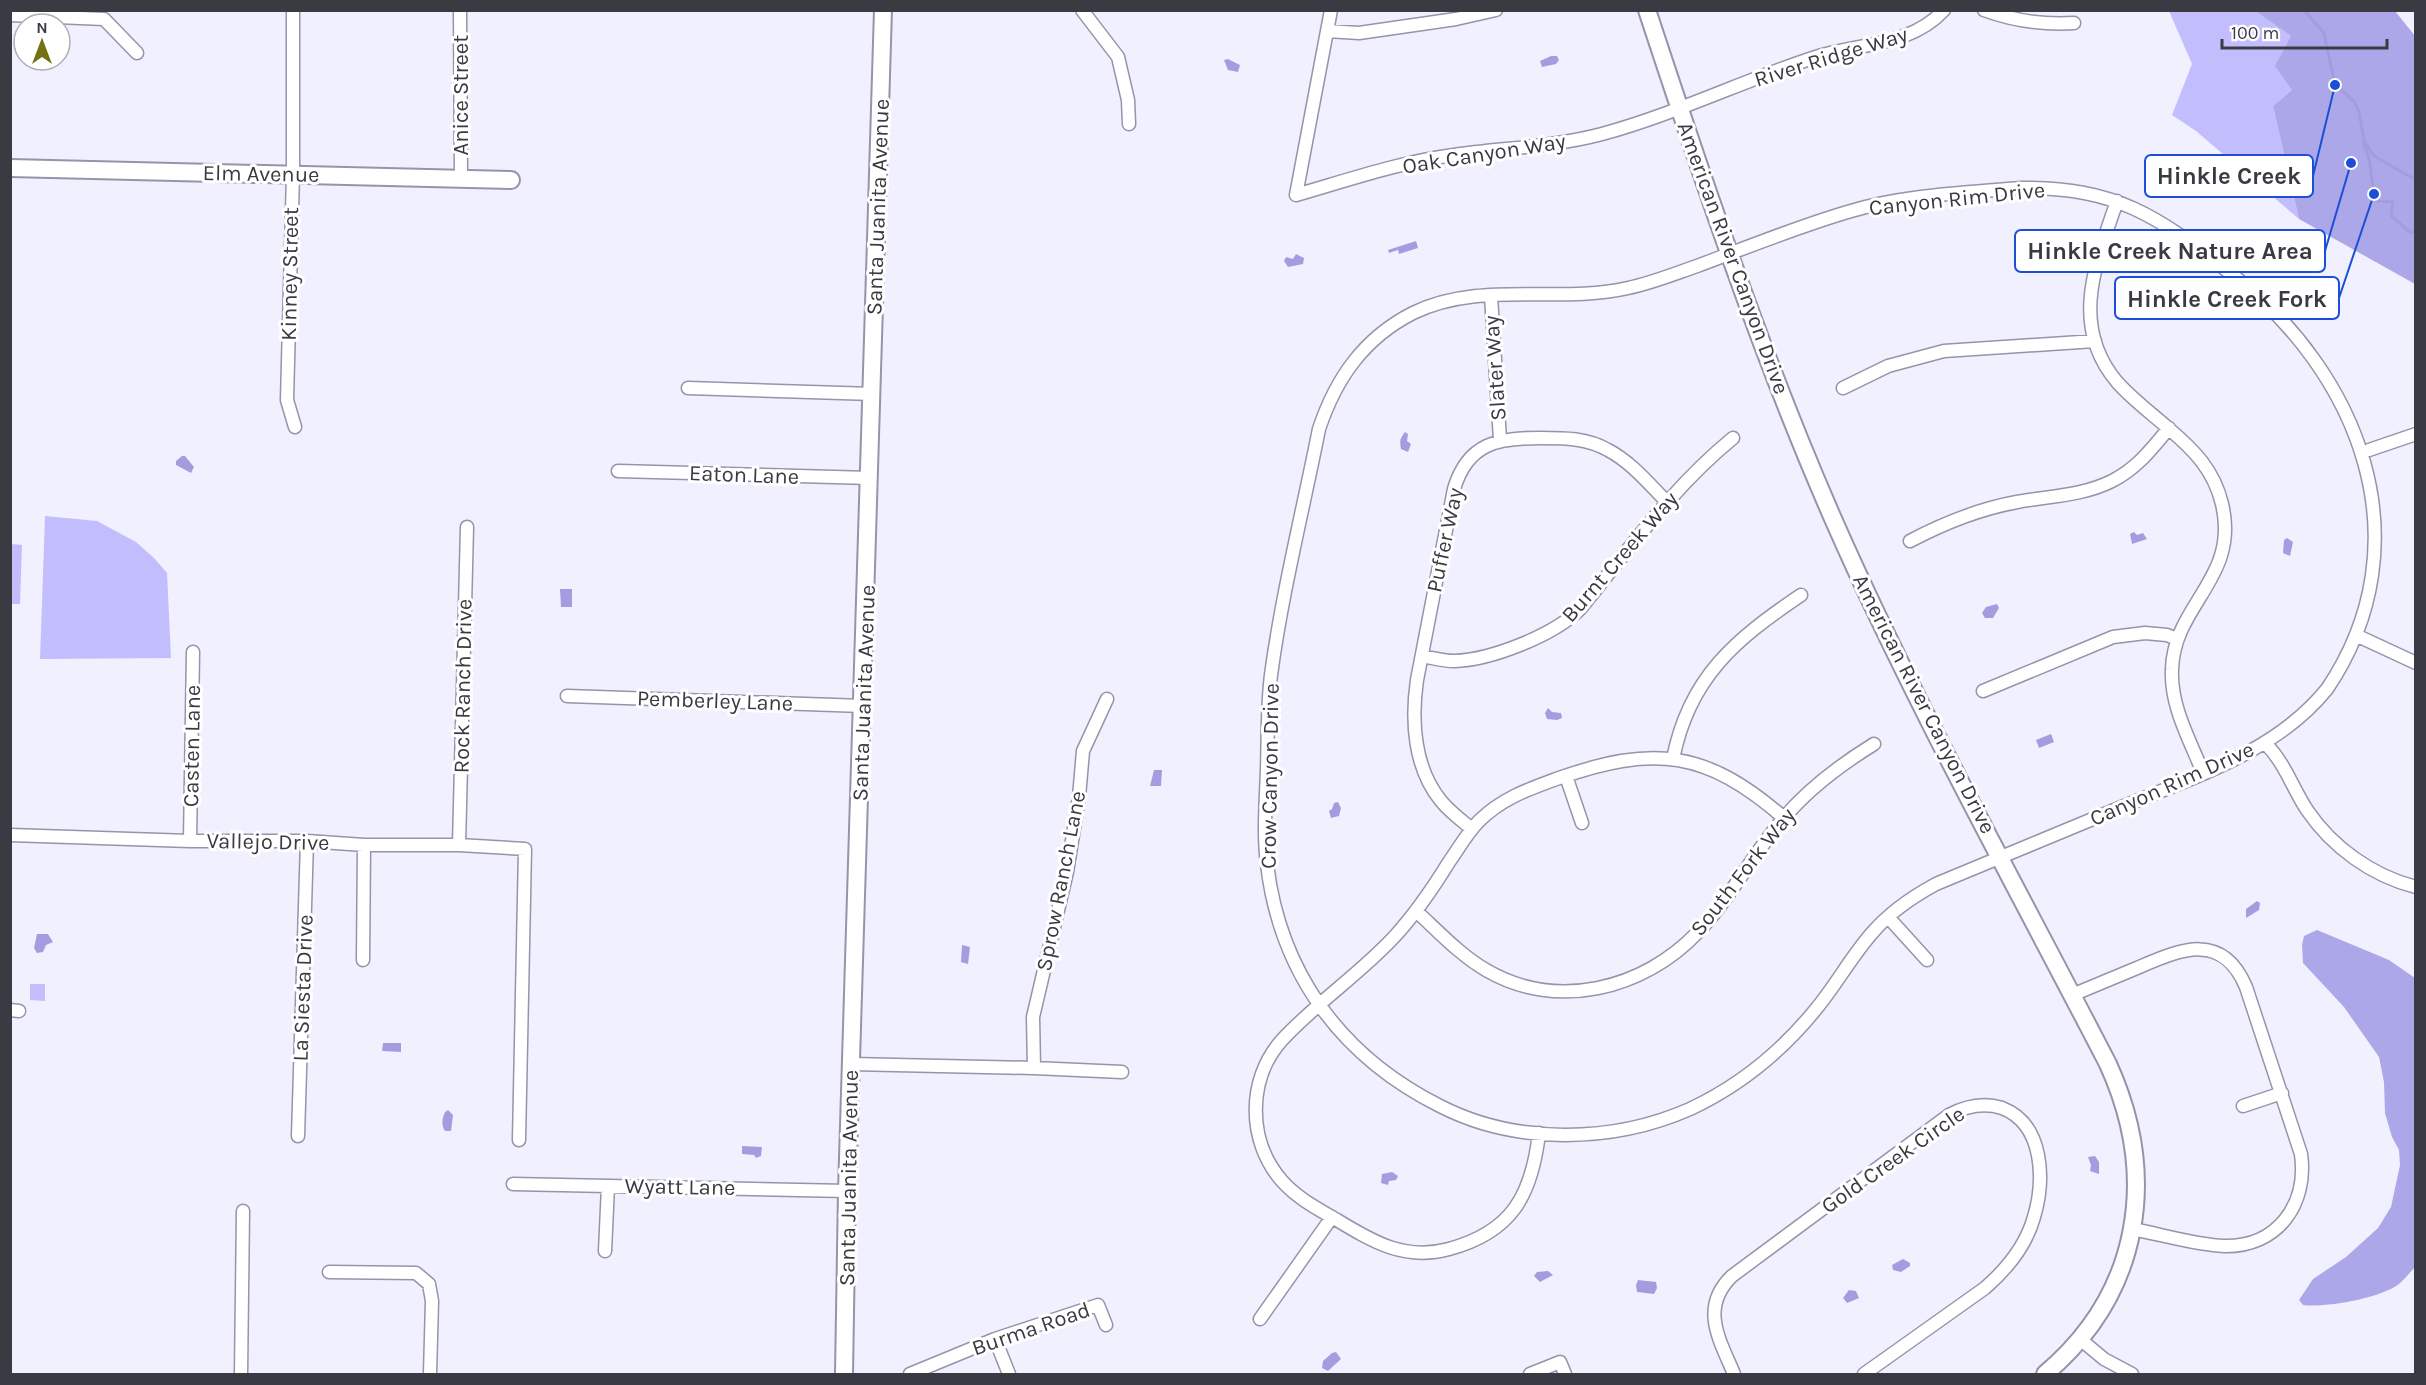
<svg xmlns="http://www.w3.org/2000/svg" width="2426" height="1385" font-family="Karla,sans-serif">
  <rect width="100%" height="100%" fill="#f1f0ff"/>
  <path fill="#c2befd" d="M2169,11H2255L2291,36L2292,90L2273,106L2299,219L2196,131L2172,115L2192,64Z
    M45,516L97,521L136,542L154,558L167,573L171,658L40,659Z
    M11,544L22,545L20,604H11Z
    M30,984H45V1001L30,1000Z"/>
  <path fill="#aca7e9" d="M2255,11H2395L2415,36V284L2299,219L2273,106L2292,90L2275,66L2291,36Z
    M2317,930L2389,960L2415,978L2416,1266C2410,1272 2405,1279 2399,1284C2381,1298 2326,1308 2303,1305L2299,1300L2313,1279L2346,1257L2378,1228L2391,1207L2400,1165L2399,1150L2392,1137L2385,1113L2384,1082L2379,1057L2344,1007L2303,963L2302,945L2304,936Z"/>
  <path fill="#a39ddf" d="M1551,56H1557L1559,60L1556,64L1542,67L1540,61Z
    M1228,59L1240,65L1238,72L1228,70L1224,60Z
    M1416,241L1418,248L1399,254L1398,250L1389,253L1388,250Z
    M1296,254L1304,258L1303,264L1288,267L1284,261L1286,257L1293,259Z
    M1405,432L1408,434L1407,441L1411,444L1408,452L1401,449C1400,441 1399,440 1405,432Z
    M182,456H185L194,467L191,473L176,465V461Z
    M2134,532L2137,535L2143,533L2147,539L2132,544L2130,534Z
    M2287,538L2293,542L2290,556L2283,553L2284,540Z
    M560,589H572V607H561Z
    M1997,604L1999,608L1993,618H1985L1982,613L1986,607Z
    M1548,708L1552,712L1561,713L1562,718L1557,720L1547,719L1545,713Z
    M2051,734L2054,742L2039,748L2036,740Z
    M1154,770H1162L1161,786H1150Z
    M1338,802L1341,808L1339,816L1331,818L1329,811L1332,809L1334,803Z
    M2257,901L2260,903L2259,910L2246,918V909Z
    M37,934H48L53,942L46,945L43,952L37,953L34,948Z
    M962,945L970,947L968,964L961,962Z
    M383,1043H401V1052L382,1051Z
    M448,1110L453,1115L451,1131H445C441,1125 442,1119 445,1112Z
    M742,1146L762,1147L761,1156L756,1158L754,1155L742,1154Z
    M2095,1156L2099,1162V1174L2090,1171L2091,1165L2088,1157Z
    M1392,1172L1398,1176L1396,1180L1389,1181L1388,1185L1381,1183L1382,1174Z
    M1903,1259L1910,1263V1266L1901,1272L1893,1270L1892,1265Z
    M1548,1271L1553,1275L1540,1282L1534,1276L1537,1272Z
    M1638,1280L1656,1282L1657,1288L1654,1294L1637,1292L1636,1285Z
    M1849,1290L1856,1291L1859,1298L1847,1303L1843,1298Z
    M1336,1352L1341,1359L1328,1371L1322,1368L1323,1361L1332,1353Z"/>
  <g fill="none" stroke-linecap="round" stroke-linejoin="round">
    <path stroke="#a39ddf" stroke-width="3" d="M2304,10L2324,33L2335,85L2354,101L2359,112L2364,140L2374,156L2416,180
      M2364,140L2363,143C2375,166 2368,182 2377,201L2393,202L2391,216L2410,232H2416"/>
    <g stroke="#9594a9" stroke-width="15">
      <path id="street" d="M293,10V174L287,400L295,427
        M460,10L461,179
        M1082,10L1118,57L1128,100L1129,124
        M1331,10L1296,195C1348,180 1400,162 1454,155C1503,148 1553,147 1602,134C1676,114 1746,79 1819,56C1862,43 1911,46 1944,10
        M1984,10C2014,21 2042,25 2074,23
        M10,15L104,19L137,53
        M1327,31L1359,33L1456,19L1496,10
        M2021,188C2116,187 2158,216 2230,273C2360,373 2426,542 2327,689C2276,752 2196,776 2124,806C2061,832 1999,858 1936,884C1912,897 1890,912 1872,933C1851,957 1836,985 1816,1009C1782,1051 1739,1086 1690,1109C1613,1143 1516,1145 1440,1106C1342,1057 1280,974 1267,864C1263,833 1266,801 1267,769C1268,738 1267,706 1271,675C1282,593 1303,510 1319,429C1336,378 1364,338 1413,313C1480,280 1558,304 1628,288C1652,283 1674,274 1697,266C1748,247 1799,226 1851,211C1905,195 1965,193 2021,188Z
        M2117,201C2096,263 2069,325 2117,382C2132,399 2151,413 2168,428C2194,450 2214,470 2222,504C2240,578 2174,604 2172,669C2170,706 2190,740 2203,773
        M1491,296L1500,440
        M688,388L873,394
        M1843,388L1888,366L1944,351L2095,341
        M2369,450L2416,434
        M618,471L870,478
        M1910,541C1944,523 1979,509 2017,502C2049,496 2082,496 2112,481C2136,469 2152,449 2169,428
        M2360,637L2416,663
        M1422,656C1433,658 1443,661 1454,661C1491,660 1555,635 1581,608C1629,549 1674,486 1733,438
        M1983,691L2113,637L2145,633L2167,635L2177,639
        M567,696L863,706
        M2265,743C2285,763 2292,787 2307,810C2332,847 2372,876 2416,887
        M1673,759C1689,677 1736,639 1801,595
        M1566,776L1582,823
        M1472,829C1461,820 1450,812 1441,801C1414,768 1411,721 1417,680L1454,489C1468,442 1499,438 1541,438C1565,438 1587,438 1608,450C1631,462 1649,484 1667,502
        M10,835L190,841H307L364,845H459L525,849L519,1140
        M190,841L193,652
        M459,845L467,527
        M1416,911C1438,931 1460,955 1486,970C1556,1011 1643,990 1698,932C1730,899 1752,855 1783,819C1808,789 1840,765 1874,744
        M1888,917L1927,960
        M363,960L364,845
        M2072,995C2094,986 2115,977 2137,968C2179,950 2222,930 2246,987L2301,1154C2308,1204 2278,1247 2224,1246C2196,1245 2160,1234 2132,1229
        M10,1010L19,1011
        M851,1064L1034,1068L1122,1072
        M1034,1068L1033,1017L1067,872L1079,797L1083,751L1107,699
        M2243,1106L2282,1093
        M1539,1133C1532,1195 1512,1232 1449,1249C1405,1261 1373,1242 1337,1220C1318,1209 1297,1198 1282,1181C1247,1141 1247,1079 1282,1040C1316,1003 1361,973 1395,936C1416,913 1433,888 1449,862C1459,848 1467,833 1479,821C1502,798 1529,789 1559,778C1654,745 1706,750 1784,818
        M298,1136L307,841
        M513,1184L847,1191
        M605,1251L608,1186
        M329,1272L416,1273L429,1284L432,1301L430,1374
        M1260,1319L1332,1217
        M995,1339L1009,1374
        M2080,1339L2104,1359L2132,1374
        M241,1374L243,1211
        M910,1374L995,1339L1098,1305L1106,1325
        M1530,1374L1560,1362L1565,1374
        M1734,1374C1720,1340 1699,1308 1732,1276L1949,1115C1966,1106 1983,1102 2002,1108C2044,1124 2045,1180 2034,1217C2026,1246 2008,1268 1985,1288L1864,1374"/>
    </g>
    <g stroke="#9594a9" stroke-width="20">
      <path id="secondary" d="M1647,10C1704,183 1761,355 1834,521C1916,707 2015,884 2108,1064C2159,1176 2141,1293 2045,1374
        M10,168L511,180
        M844,1374L847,1191L883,10"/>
    </g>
    <use href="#street" stroke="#fff" stroke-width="12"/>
    <use href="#secondary" stroke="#fff" stroke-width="16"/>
  </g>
  <g text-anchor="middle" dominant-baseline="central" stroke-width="6" stroke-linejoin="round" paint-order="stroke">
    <g font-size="22" fill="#3a3a43" stroke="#fff">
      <text transform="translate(1831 57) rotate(-17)">River Ridge Way</text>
      <text transform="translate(461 95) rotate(-90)">Anice Street</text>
      <text transform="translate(1484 154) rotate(-9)">Oak Canyon Way</text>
      <text transform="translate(261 174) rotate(1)">Elm Avenue</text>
      <text transform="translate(1957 199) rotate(-6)">Canyon Rim Drive</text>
      <text transform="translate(878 207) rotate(-88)">Santa Juanita Avenue</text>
      <text transform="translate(1733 258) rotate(70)">American River Canyon Drive</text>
      <text transform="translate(290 274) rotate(-89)">Kinney Street</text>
      <text transform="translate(1495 368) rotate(-94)">Slater Way</text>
      <text transform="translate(744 475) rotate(2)">Eaton Lane</text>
      <text transform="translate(1445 540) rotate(-78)">Puffer Way</text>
      <text transform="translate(1620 557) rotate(-49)">Burnt Creek Way</text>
      <text transform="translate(463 686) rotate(-89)">Rock Ranch Drive</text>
      <text transform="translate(864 693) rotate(-88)">Santa Juanita Avenue</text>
      <text transform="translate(715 701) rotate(2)">Pemberley Lane</text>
      <text transform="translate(1924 704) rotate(63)">American River Canyon Drive</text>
      <text transform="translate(192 746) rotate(-89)">Casten Lane</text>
      <text transform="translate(1270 776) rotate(-89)">Crow Canyon Drive</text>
      <text transform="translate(2172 784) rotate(-24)">Canyon Rim Drive</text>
      <text transform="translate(268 842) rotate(1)">Vallejo Drive</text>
      <text transform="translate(1743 872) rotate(-52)">South Fork Way</text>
      <text transform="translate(1061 881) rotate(-79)">Sprow Ranch Lane</text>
      <text transform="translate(303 988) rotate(-88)">La Siesta Drive</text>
      <text transform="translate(1893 1160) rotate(-35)">Gold Creek Circle</text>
      <text transform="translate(849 1178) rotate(-89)">Santa Juanita Avenue</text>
      <text transform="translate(680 1187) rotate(1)">Wyatt Lane</text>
      <text transform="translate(1031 1329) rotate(-19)">Burma Road</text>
    </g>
  </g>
  <path fill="none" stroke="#1d4ed8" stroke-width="2" d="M2335 85L2313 176M2351 163L2325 251M2374 194L2339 298"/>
  <g fill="#1d4ed8" stroke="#fff" stroke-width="2">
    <circle cx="2335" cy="85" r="6"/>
    <circle cx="2351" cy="163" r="6"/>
    <circle cx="2374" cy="194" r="6"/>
  </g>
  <g fill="#fff" stroke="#1d4ed8" stroke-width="2">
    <rect x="2145" y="155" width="168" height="42" rx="6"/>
    <rect x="2015" y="230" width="310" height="42" rx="6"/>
    <rect x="2115" y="277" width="224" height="42" rx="6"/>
  </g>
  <g font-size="24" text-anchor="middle" font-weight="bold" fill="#3a3a43">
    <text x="2229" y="184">Hinkle Creek</text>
    <text x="2170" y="259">Hinkle Creek Nature Area</text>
    <text x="2227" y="307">Hinkle Creek Fork</text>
  </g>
  <rect width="2426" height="1385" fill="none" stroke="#3a3a43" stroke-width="24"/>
  <g transform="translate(42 42)"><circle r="28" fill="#ffffff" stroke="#b0b0b4" stroke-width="1.5"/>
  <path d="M0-4.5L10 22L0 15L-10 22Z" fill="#747114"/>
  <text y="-9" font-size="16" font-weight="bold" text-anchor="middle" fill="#3a3a43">N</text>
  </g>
  <path d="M2222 39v9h165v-9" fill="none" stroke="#3a3a43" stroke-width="3"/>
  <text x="2231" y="39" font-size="18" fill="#3a3a43" stroke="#ffffff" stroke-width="4.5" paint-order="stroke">100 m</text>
</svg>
